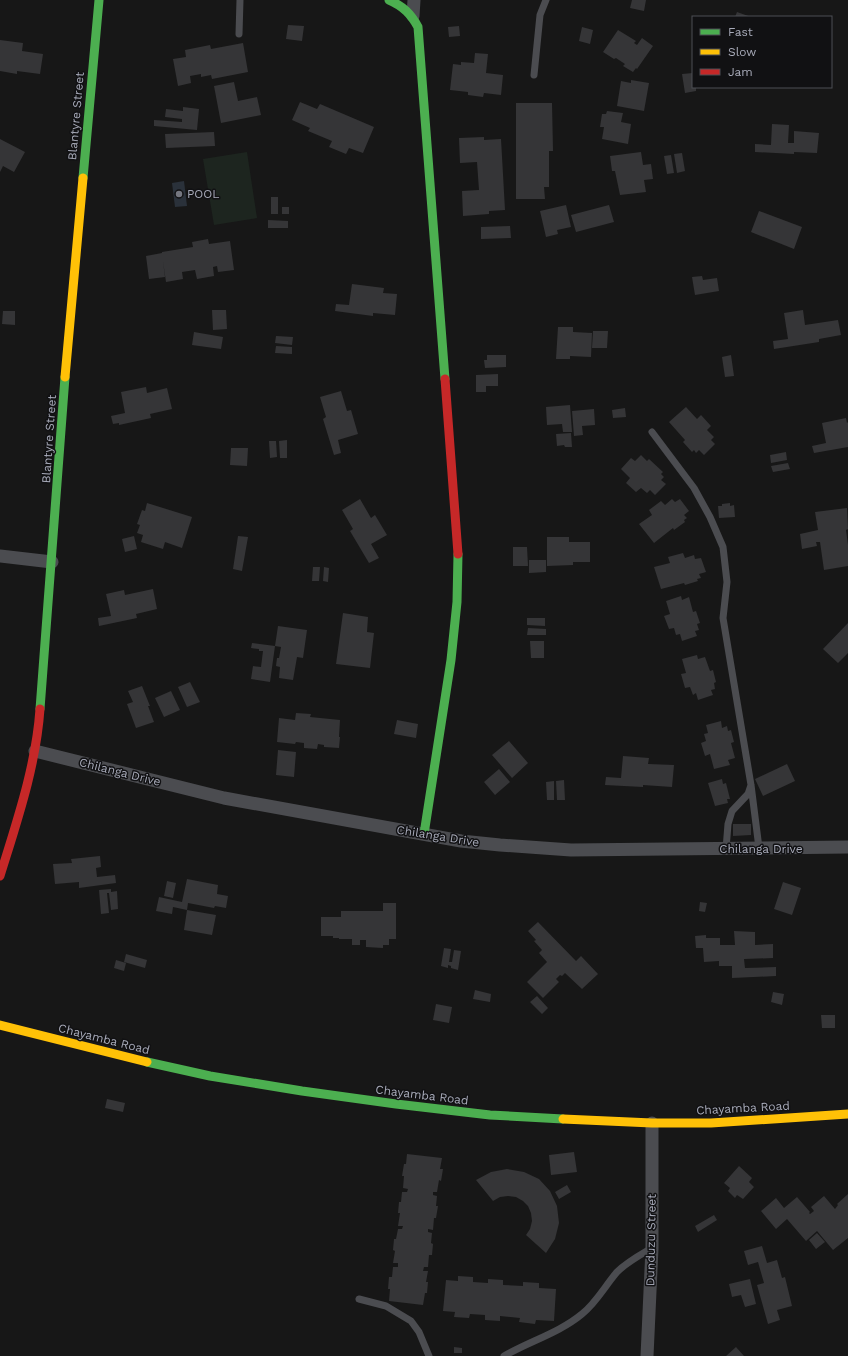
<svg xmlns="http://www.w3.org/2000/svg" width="848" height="1356" font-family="'Work Sans',sans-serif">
  <rect width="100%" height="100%" fill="#171717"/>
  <path fill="#1d251f" d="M247,152L257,218L214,225L203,159Z"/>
  <path fill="#2a313a" d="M184,181L187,206L175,207L172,183Z"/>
  <path fill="#353537" d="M632,0H646L644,11L630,8Z
    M737,12L751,17H735Z
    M288,25L304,26L302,41L286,39Z
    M459,26L460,36L449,37L448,27Z
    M582,27L593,30L590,44L579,41Z
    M618,30L636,41L634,43L637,45L642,38L653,46L637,69L636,68L633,72L623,66L625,64L616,58L614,59L603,52Z
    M0,40L23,43L22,51L43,54L40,74L17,71V74L0,71Z
    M243,43L248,72L212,79L211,75L201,77V74L190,76L191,83L178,86L173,59L186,57L185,50L210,45L211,49Z
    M475,53L488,54L486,73L503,75L501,95L484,93L483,97L468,95V92L450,90L453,64L461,65V62L474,63Z
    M693,73V87H696V91L685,93L682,74Z
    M631,80L649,83L644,111L617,106L621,81L631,83Z
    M234,82L238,101L257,97L261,115L221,123L214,86Z
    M300,102L317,109L320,104L374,127L363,153L349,148L346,154L329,147L332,141L308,131L310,128L292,120Z
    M516,103H552L553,151H549V187H544L545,199H516Z
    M183,107L199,109L197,130L154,126V120L182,122V119L165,117L166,109L183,111Z
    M607,111L623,113L621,122L631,124L628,144L602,139L604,127H600L602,114H606Z
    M772,124L789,125L788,143H794V131L819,133L817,153L794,152V154L755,152V144L771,145Z
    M214,132L215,146L166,148L165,134Z
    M484,137V140L501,139L505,210L489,211V214L463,216L462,191L479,190L477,162L460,163L459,138Z
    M0,139L25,152L14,172L3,166L0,172Z
    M641,152L643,165L651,164L653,179L644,180L646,192L620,195L615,171H612L610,156Z
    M682,153L685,171L677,173L674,154Z
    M671,155L674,173L667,174L664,156Z
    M271,197H278V214H271Z
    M566,205L571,227L557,230L558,234L546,237L540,211Z
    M609,205L614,222L576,232L571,215Z
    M282,207H289V214H282Z
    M759,211L802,227L794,249L751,232Z
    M268,220L288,221V228H268Z
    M510,226L511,238L481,239V227Z
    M208,239L209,244L230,241L234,270L218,272L217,266L213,267L214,276L197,279L195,270L182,272L183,279L166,282L163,261L165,277L149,279L146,256L162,253V252L193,247L192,242Z
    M702,276L703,280L717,278L719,291L695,295L692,277Z
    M352,284L384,288L383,293L397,294L395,315L373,313V316L335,311L336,304L349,305Z
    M212,310H226L227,329L213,330Z
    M803,310L805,325L838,320L841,335L819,339V342L774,349L773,341L788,339L784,313Z
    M3,311H15V325L2,324Z
    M558,327H573V332L592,333L591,357L570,356V359H556Z
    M593,331H608L607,348H592Z
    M194,332L223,337L221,349L192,345Z
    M276,336L293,337L292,345L275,343Z
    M276,346L292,347V354L275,353Z
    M487,355H506V367L485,368L484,360H487Z
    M731,355L734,376L725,377L722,357Z
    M498,374V386H486V392H476V375Z
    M146,387L147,393L167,388L172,409L150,414L151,418L119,425V423L113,424L111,416L125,413L121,392Z
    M341,391L347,411L351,410L358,434L338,440L341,453L334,455L323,419L326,417L320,397Z
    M570,405L572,432H563L562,424L547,425L546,407Z
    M686,407L697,419L701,415L711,426L707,430L714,437L711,440L715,444L704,455L699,450L696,453L694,450L692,452L683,442L685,440L669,422Z
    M625,408L626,417L613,418L612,410Z
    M594,409L595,425L582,426L583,435L574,436L572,411Z
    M846,418L847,423L848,422V447L814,453L812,446L826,443L822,423Z
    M571,433L572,447H565L564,445L557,446L556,434Z
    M287,440V458H280L279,441Z
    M269,441H276L277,457L270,458Z
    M231,448H248L247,466L230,465Z
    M786,452L787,460L771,463L770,455Z
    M641,455L647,461L649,459L663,472L661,474L664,477L661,480L666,484L655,495L650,490L647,493L641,488L636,492L626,483L630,478L621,469L631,458L635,461Z
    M788,463L790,469L773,472L771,466Z
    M360,499L371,518L375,515L387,535L371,544L379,558L369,563L350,531L353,529L342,510Z
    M672,499L675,502L680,499L689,511L684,515L687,518L684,520L685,522L674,530L673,528L654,543L639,524L652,515L649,510L661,501L665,505Z
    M147,503L192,517L182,548L165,542L163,549L141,542L143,535L137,533L140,525L137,524L142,510L145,511Z
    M730,503V506L734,505L735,517L719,518L718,506H722V504Z
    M847,508L848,529L846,530L848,545V566L824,570L820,542H816L817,546L802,549L800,534L818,530L815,512Z
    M134,536L137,549L125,552L122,539Z
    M238,536L248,537L242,571L233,569Z
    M547,537H569V542H590V562H573V565L547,566Z
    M513,547H527L528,566H513Z
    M683,553L685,558L694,555L695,559L701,558L706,572L699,574L701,578L697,579L698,581L685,585L684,583L661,589L654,567L670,563L668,557Z
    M529,560H546V572L529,573Z
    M313,567H320L319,581H312Z
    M324,567L329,568L328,582L323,581Z
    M153,589L157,609L136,614L137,618L99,626L98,618L111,616L106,594L124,590L125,595Z
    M681,596L682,600L689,597L693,612L696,611L700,623L697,624L699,630L695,631L697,636L682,641L680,634L676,635L674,628L669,629L664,616L670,614L666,601Z
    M343,613L368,617L367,632L374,633L370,668L336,664Z
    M527,618H545V626L527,625Z
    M848,623V653L838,663L823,649Z
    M278,626L307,630L303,658L297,657L293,680L279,678L280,667L276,666L277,658H279L281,647L275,646Z
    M528,628L546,629V635H527Z
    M530,641H544V658H531Z
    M252,643L275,646L270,682L251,679L253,666L261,667L263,651H259V649L251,648Z
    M697,655L698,659L705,657L710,671L713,670L716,682L714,683L715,689L711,690L713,695L698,700L696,693L693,695L690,687L685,688L681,674L686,673L682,659Z
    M190,682L200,702L187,707L178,687Z
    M142,686L150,706H148L154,722L136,728L127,704L133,702L128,691Z
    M171,691L180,710L164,717L155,698Z
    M296,713L311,714L310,717L340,720L339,737H340L339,748L324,747V745L318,744L317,749L304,748V743L296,742L295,744L277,742L279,718L295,720Z
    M397,720L418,724L416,738L394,734Z
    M721,721L722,728L727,726L728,731L731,730L734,742L731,743L735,758L728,760L730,765L714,769L710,754L705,756L701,743L706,741L704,734L708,733L706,725Z
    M509,741L528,763L512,778L492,755Z
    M278,750L296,752L294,777L276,775Z
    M623,756L649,758L648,764L674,765L672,787L643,785V787L605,785L606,777L621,778Z
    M787,764L795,781L763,796L755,779Z
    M499,769L510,782L495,795L484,782Z
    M722,779L723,784L726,783L730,799H727L728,803L715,806L708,783Z
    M564,780L565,800H557L556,781Z
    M554,781V800H547L546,782Z
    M733,824H751V835L733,836Z
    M100,856L101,867L96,868L97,877L115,875L116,883L79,888V882L55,884L53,864L72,863L71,859Z
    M187,879L218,885L217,894L228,896L226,908L215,906L214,908L188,903L187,910L173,907L172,914L156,911L159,897L182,902Z
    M167,881L176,883L173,898L164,896Z
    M783,882L801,888L792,915L774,909Z
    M111,889V892L117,891L118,909L111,910L109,893H107L109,913L101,914L99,890Z
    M700,902L707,903L705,912L699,911Z
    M383,903H396V939H389V945H383V948L366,947V940H360V945H352V939H339V938H333V936H321V917H341V911H383Z
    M187,910L216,915L212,935L184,930Z
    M538,922L576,961L581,956L598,974L582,989L565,973L562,976L560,975L556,979L559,982L543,998L527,982L547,962L539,953L542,950L534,941L536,940L528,931Z
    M734,931L755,932V945L773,944V958L744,959L745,968L776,967V976L732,978V966H719V961L704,962L703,948H696L695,936L706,935V938H720V945H735Z
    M444,948L451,949L449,962H452L454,950L461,951L458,970L451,968V966L448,965V968L441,966Z
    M126,954L147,960L145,968L124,962Z
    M116,960L126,963L124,971L114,968Z
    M475,990L491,994L490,1002L473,999Z
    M773,992L784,994L782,1005L771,1002Z
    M537,996L548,1008L542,1014L530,1002Z
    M436,1004L452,1007L449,1023L433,1020Z
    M821,1015H835V1028H822Z
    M107,1099L125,1103L123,1112L105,1108Z
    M574,1152L577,1172L551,1175L549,1155Z
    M407,1154L442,1158L440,1169H443L441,1181L439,1180L437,1192H433V1195L437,1196L436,1206H438L436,1218H434L433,1230L428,1229V1232L432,1233L431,1243L433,1244L432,1255H429L428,1267H424L423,1271H428L426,1282H428L427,1293H425L423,1305L389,1301L390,1289H388L389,1277H392L393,1267H398V1263H393L395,1251L393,1250L394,1239H396L398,1229H402L403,1226H398L400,1213H398L399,1202H401L402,1192H407L408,1189L403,1188L404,1176H402L404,1164H406Z
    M739,1166L752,1178L749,1182L754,1187L743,1199L737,1195L735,1198L728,1191L730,1188L724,1183Z
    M507,1169L524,1172L539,1179L550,1191L557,1206L559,1223L555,1239L546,1253L526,1235L530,1229L532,1221L531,1213L528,1206L523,1201L516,1197L508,1196L500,1197L493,1201L476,1180L491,1172Z
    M567,1185L571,1192L559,1199L555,1192Z
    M848,1194V1238L833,1250L817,1231L806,1241L787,1219L776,1229L761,1211L776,1198L784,1208L797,1197L810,1212L809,1213L810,1214L814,1211L811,1207L824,1196L835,1209L838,1205L837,1204Z
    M714,1215L717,1220L698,1232L695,1226Z
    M817,1233L825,1242L816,1249L809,1240Z
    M762,1246L767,1263L777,1260L782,1278L785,1277L792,1306L777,1310L780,1320L768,1324L757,1285L764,1283L758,1262L748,1265L744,1251Z
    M458,1276L473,1277V1282L488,1283V1279L503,1280V1285L523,1286V1282L539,1283V1288L556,1289L554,1321L536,1320L535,1324L519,1322L520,1318L500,1316V1321L485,1320V1315L470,1314L469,1318L454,1317L455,1312L443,1311L446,1280L458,1281Z
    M750,1279L756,1304L745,1307L741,1295L732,1297L729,1284Z
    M454,1347L462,1348V1353H454Z
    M736,1347L744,1356H726Z"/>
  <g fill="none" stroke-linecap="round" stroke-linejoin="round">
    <path stroke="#4b4c50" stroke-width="7" d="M239,34L240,0
      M534,75L540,15L546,0
      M652,432L694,488L710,517L723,547L727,582L723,618L751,785L759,848
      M726,849L728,824L732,811L748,794L751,785
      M359,1299L386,1306L411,1321L419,1332L429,1356
      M504,1356C530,1341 559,1333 582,1314C596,1303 605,1286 617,1272C627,1262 640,1255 652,1248"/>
    <path stroke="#4b4c50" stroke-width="13" d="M413,16L414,0
      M0,556L52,562
      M35,751L224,798L461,841L500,845L571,850L848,847
      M647,1356L652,1248V1123"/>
    <path stroke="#4caf50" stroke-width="9" d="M389,0C403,6 411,14 418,27L445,379
      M83,178L99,0
      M40,709L65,377
      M424,834L451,660L457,602L458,554
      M147,1062L210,1076L302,1091L396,1104L490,1115L563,1119"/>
    <path stroke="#ffc107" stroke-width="9" d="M65,377L83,178
      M0,1025L147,1062
      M563,1119L652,1123H711L848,1114"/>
    <path stroke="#c62828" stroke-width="9" d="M445,379L458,554
      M0,876C17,821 36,766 40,709"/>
  </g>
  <circle fill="#757780" stroke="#111113" stroke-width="1.5" cx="179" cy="194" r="4"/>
  <g text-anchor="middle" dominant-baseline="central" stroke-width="3" stroke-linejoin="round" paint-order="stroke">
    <g font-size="12" fill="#a8abb9" stroke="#111113">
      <text transform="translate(76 116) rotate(-85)">Blantyre Street</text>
      <text transform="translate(49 439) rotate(-86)">Blantyre Street</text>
      <text transform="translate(120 772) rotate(14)">Chilanga Drive</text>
      <text transform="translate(438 836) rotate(9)">Chilanga Drive</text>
      <text x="761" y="849">Chilanga Drive</text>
      <text transform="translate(104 1039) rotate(14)">Chayamba Road</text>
      <text transform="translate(422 1095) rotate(7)">Chayamba Road</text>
      <text transform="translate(743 1108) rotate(-3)">Chayamba Road</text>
      <text transform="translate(651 1240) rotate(-89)">Dunduzu Street</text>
    </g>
    <g font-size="12" fill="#a8abb9" stroke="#111113" text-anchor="start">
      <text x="187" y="194">POOL</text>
    </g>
  </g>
  <rect x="692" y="16" width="140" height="72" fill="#111113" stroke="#4d4f55"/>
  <rect x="700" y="29" width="20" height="6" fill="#4caf50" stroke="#4d4f55"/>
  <text x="728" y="36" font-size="12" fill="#a8abb9">Fast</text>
  <rect x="700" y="49" width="20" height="6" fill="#ffc107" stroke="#4d4f55"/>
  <text x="728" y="56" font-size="12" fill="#a8abb9">Slow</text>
  <rect x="700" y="69" width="20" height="6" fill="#c62828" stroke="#4d4f55"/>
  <text x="728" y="76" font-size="12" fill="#a8abb9">Jam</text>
</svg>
